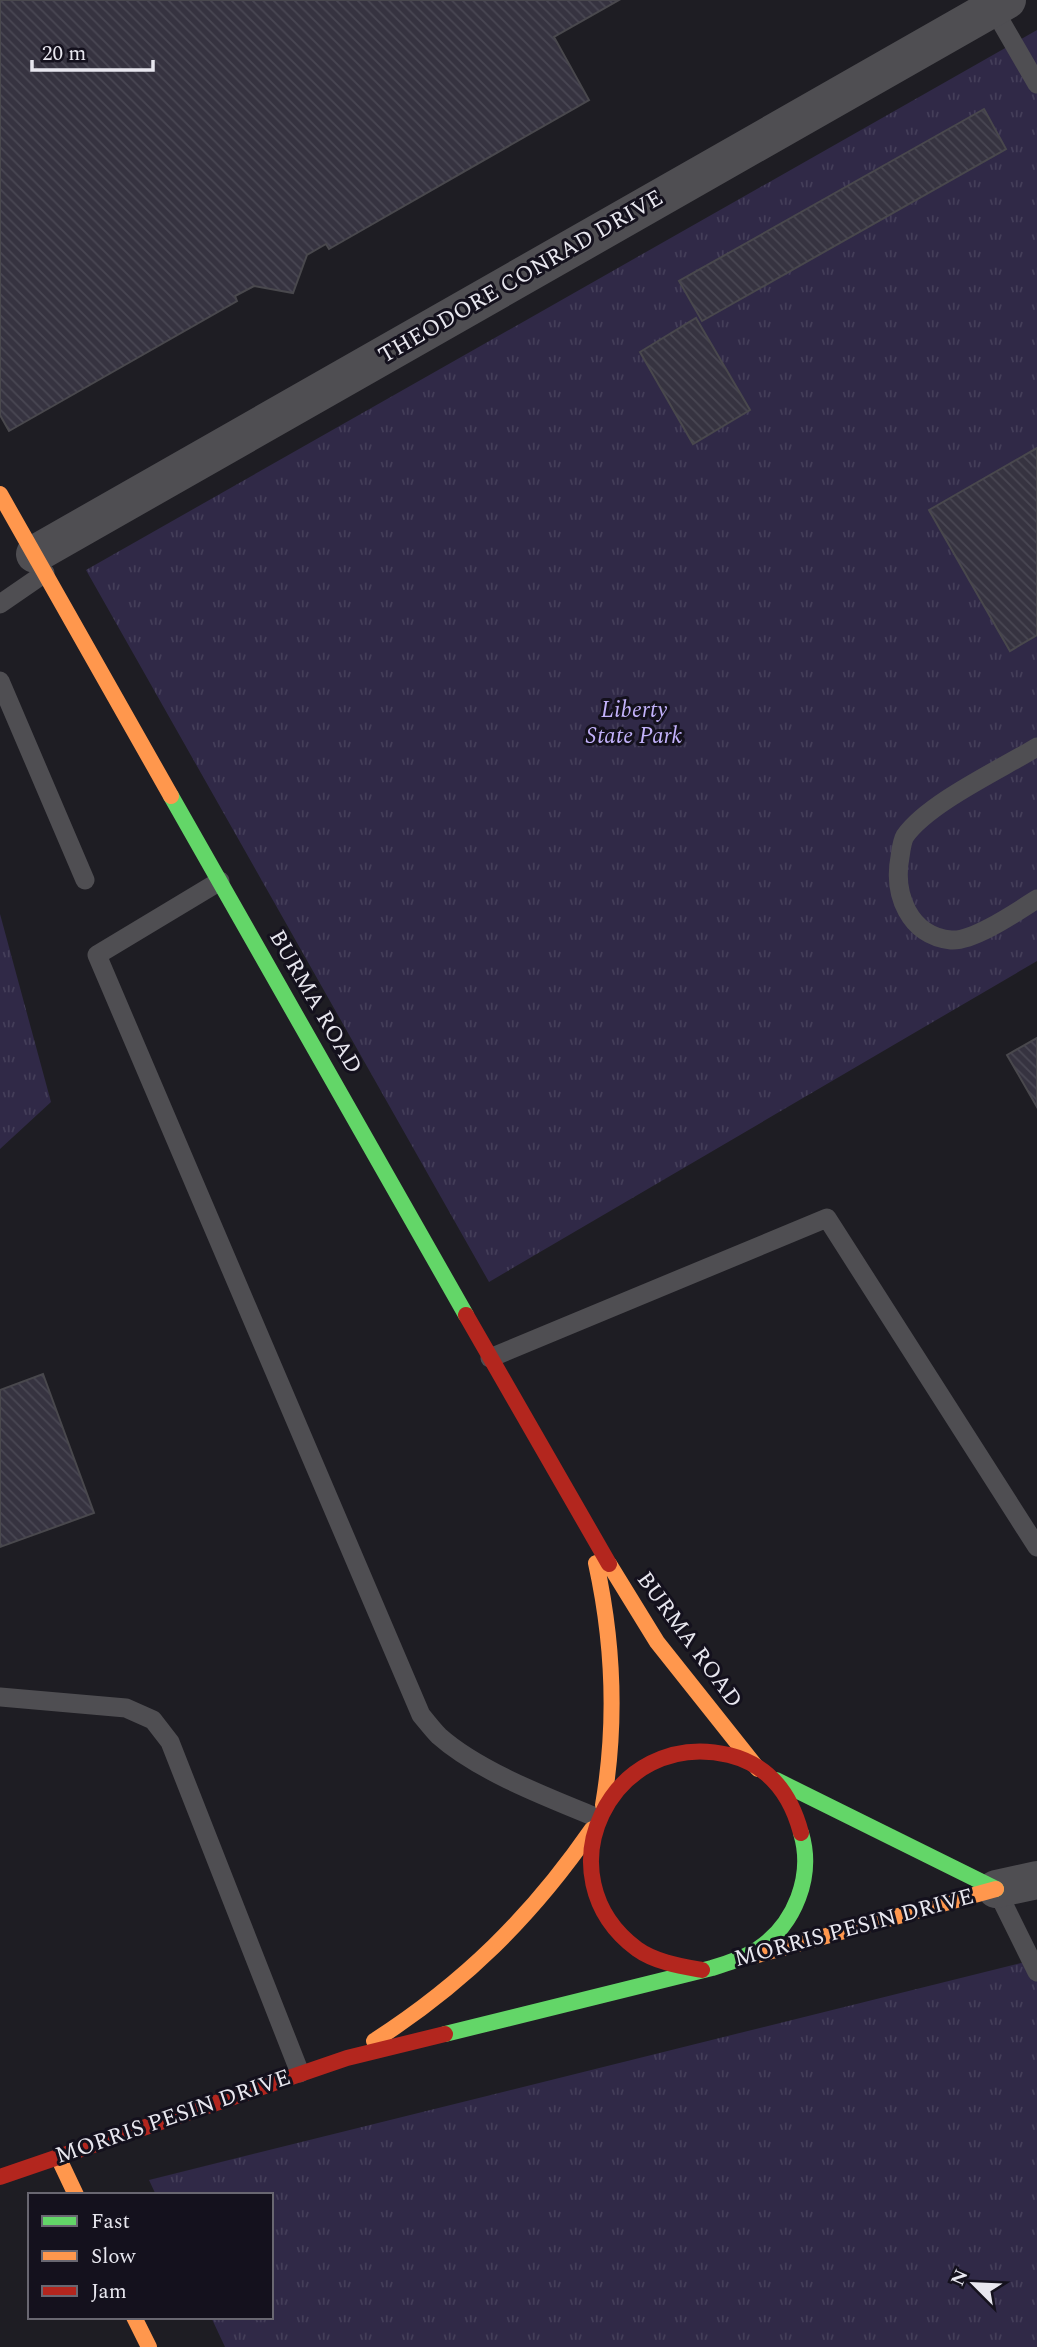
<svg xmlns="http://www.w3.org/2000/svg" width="1037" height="2347" font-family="Spectral,serif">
  <defs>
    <pattern id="grass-tufts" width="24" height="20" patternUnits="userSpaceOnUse" patternTransform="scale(1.75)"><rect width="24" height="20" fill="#302947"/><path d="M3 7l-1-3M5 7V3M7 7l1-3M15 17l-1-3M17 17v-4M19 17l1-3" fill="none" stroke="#443e59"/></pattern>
    <pattern id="building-back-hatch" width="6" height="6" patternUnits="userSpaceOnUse" patternTransform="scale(1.75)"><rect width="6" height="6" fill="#363340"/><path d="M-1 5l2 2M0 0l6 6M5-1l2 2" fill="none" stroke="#494753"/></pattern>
  </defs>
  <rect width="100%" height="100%" fill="#1e1d23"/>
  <path fill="url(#grass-tufts)" d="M1037,30V961L489,1282L86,570Z
    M0,914L51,1102L0,1149Z
    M1037,1959V2347H225L211,2317H271V2195H156L149,2180Z"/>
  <path fill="url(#building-back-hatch)" stroke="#49484d" stroke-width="2" d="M0,0H619L554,37L589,100L329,249L326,244L307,255L293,293L254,286L235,296L237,301L9,431L0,415Z
    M984,109L1006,149L702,321L679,281Z
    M696,318L750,410L693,444L640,352Z
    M1037,448V635L1010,651L929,510Z
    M1037,1038V1107L1007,1055Z
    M43,1374L94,1513L0,1547V1390Z"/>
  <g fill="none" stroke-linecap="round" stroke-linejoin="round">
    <path stroke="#4f4e52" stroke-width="19" d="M993,8L1037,84
      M0,604L45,573
      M0,681L85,880
      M1037,747C1001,769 928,803 905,836C902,841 901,850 900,857C893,894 909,936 951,940C973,942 1018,911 1037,899
      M220,881L97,955L421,1715C427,1722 433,1730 439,1736C478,1771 549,1798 598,1818
      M490,1358L827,1218L1037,1547
      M0,1697L126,1708L153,1720L170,1742L300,2073
      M996,1889L1037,1972"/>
    <path stroke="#4f4e52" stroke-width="38" d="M35,554L1007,0
      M996,1889L1037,1880"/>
    <path stroke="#63d668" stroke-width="16" d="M171,796L466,1315
      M776,1780L996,1889
      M445,2034L712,1968C728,1963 744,1958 758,1949C795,1924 814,1876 801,1833"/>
    <path stroke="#ff974d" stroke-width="16" d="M0,494L171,796
      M596,1563C614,1645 617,1723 603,1805
      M609,1564L657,1642L758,1769
      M754,1956L996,1889
      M374,2041C464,1983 531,1917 592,1829
      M58,2157L76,2195
      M134,2317L149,2347"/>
    <path stroke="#b3261e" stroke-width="16" d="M466,1315L609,1564
      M702,1970C680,1966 655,1962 637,1949C539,1876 611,1727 729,1755C769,1765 791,1795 801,1833
      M0,2177L347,2058L445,2034"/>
  </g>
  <g text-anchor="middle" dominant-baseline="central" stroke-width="6" stroke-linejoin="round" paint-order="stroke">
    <g font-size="23" fill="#e8e7ef" stroke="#14111d">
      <text transform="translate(521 277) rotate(-30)">THEODORE CONRAD DRIVE</text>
      <text transform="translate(315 1002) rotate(60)">BURMA ROAD</text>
      <text transform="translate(689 1640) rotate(54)">BURMA ROAD</text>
      <text transform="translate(854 1928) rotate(-15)">MORRIS PESIN DRIVE</text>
      <text transform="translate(173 2117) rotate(-19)">MORRIS PESIN DRIVE</text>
    </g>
    <g font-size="23" font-style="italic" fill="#c3b2fb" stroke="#14111d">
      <text x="634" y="710">Liberty<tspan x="634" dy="26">State Park</tspan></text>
    </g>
  </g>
  <rect x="28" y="2193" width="245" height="126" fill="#14111d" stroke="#696771" stroke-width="2"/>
  <rect x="42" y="2216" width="35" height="10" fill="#63d668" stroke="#696771" stroke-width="2"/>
  <text x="91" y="2228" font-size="21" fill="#e8e7ef">Fast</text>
  <rect x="42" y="2251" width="35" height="10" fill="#ff974d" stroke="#696771" stroke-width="2"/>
  <text x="91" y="2263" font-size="21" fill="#e8e7ef">Slow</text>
  <rect x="42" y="2286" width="35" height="10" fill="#b3261e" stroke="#696771" stroke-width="2"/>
  <text x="91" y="2298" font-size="21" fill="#e8e7ef">Jam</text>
  <g transform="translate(974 2284) rotate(294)" stroke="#14111d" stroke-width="5" paint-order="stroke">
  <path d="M0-5L12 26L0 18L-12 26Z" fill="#e8e7ef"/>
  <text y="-10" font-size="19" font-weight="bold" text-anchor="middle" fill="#e8e7ef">N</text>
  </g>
  <path d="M32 60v10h121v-10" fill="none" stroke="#e8e7ef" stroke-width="3.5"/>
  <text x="42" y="60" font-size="21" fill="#e8e7ef" stroke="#14111d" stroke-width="5" paint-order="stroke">20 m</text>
</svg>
